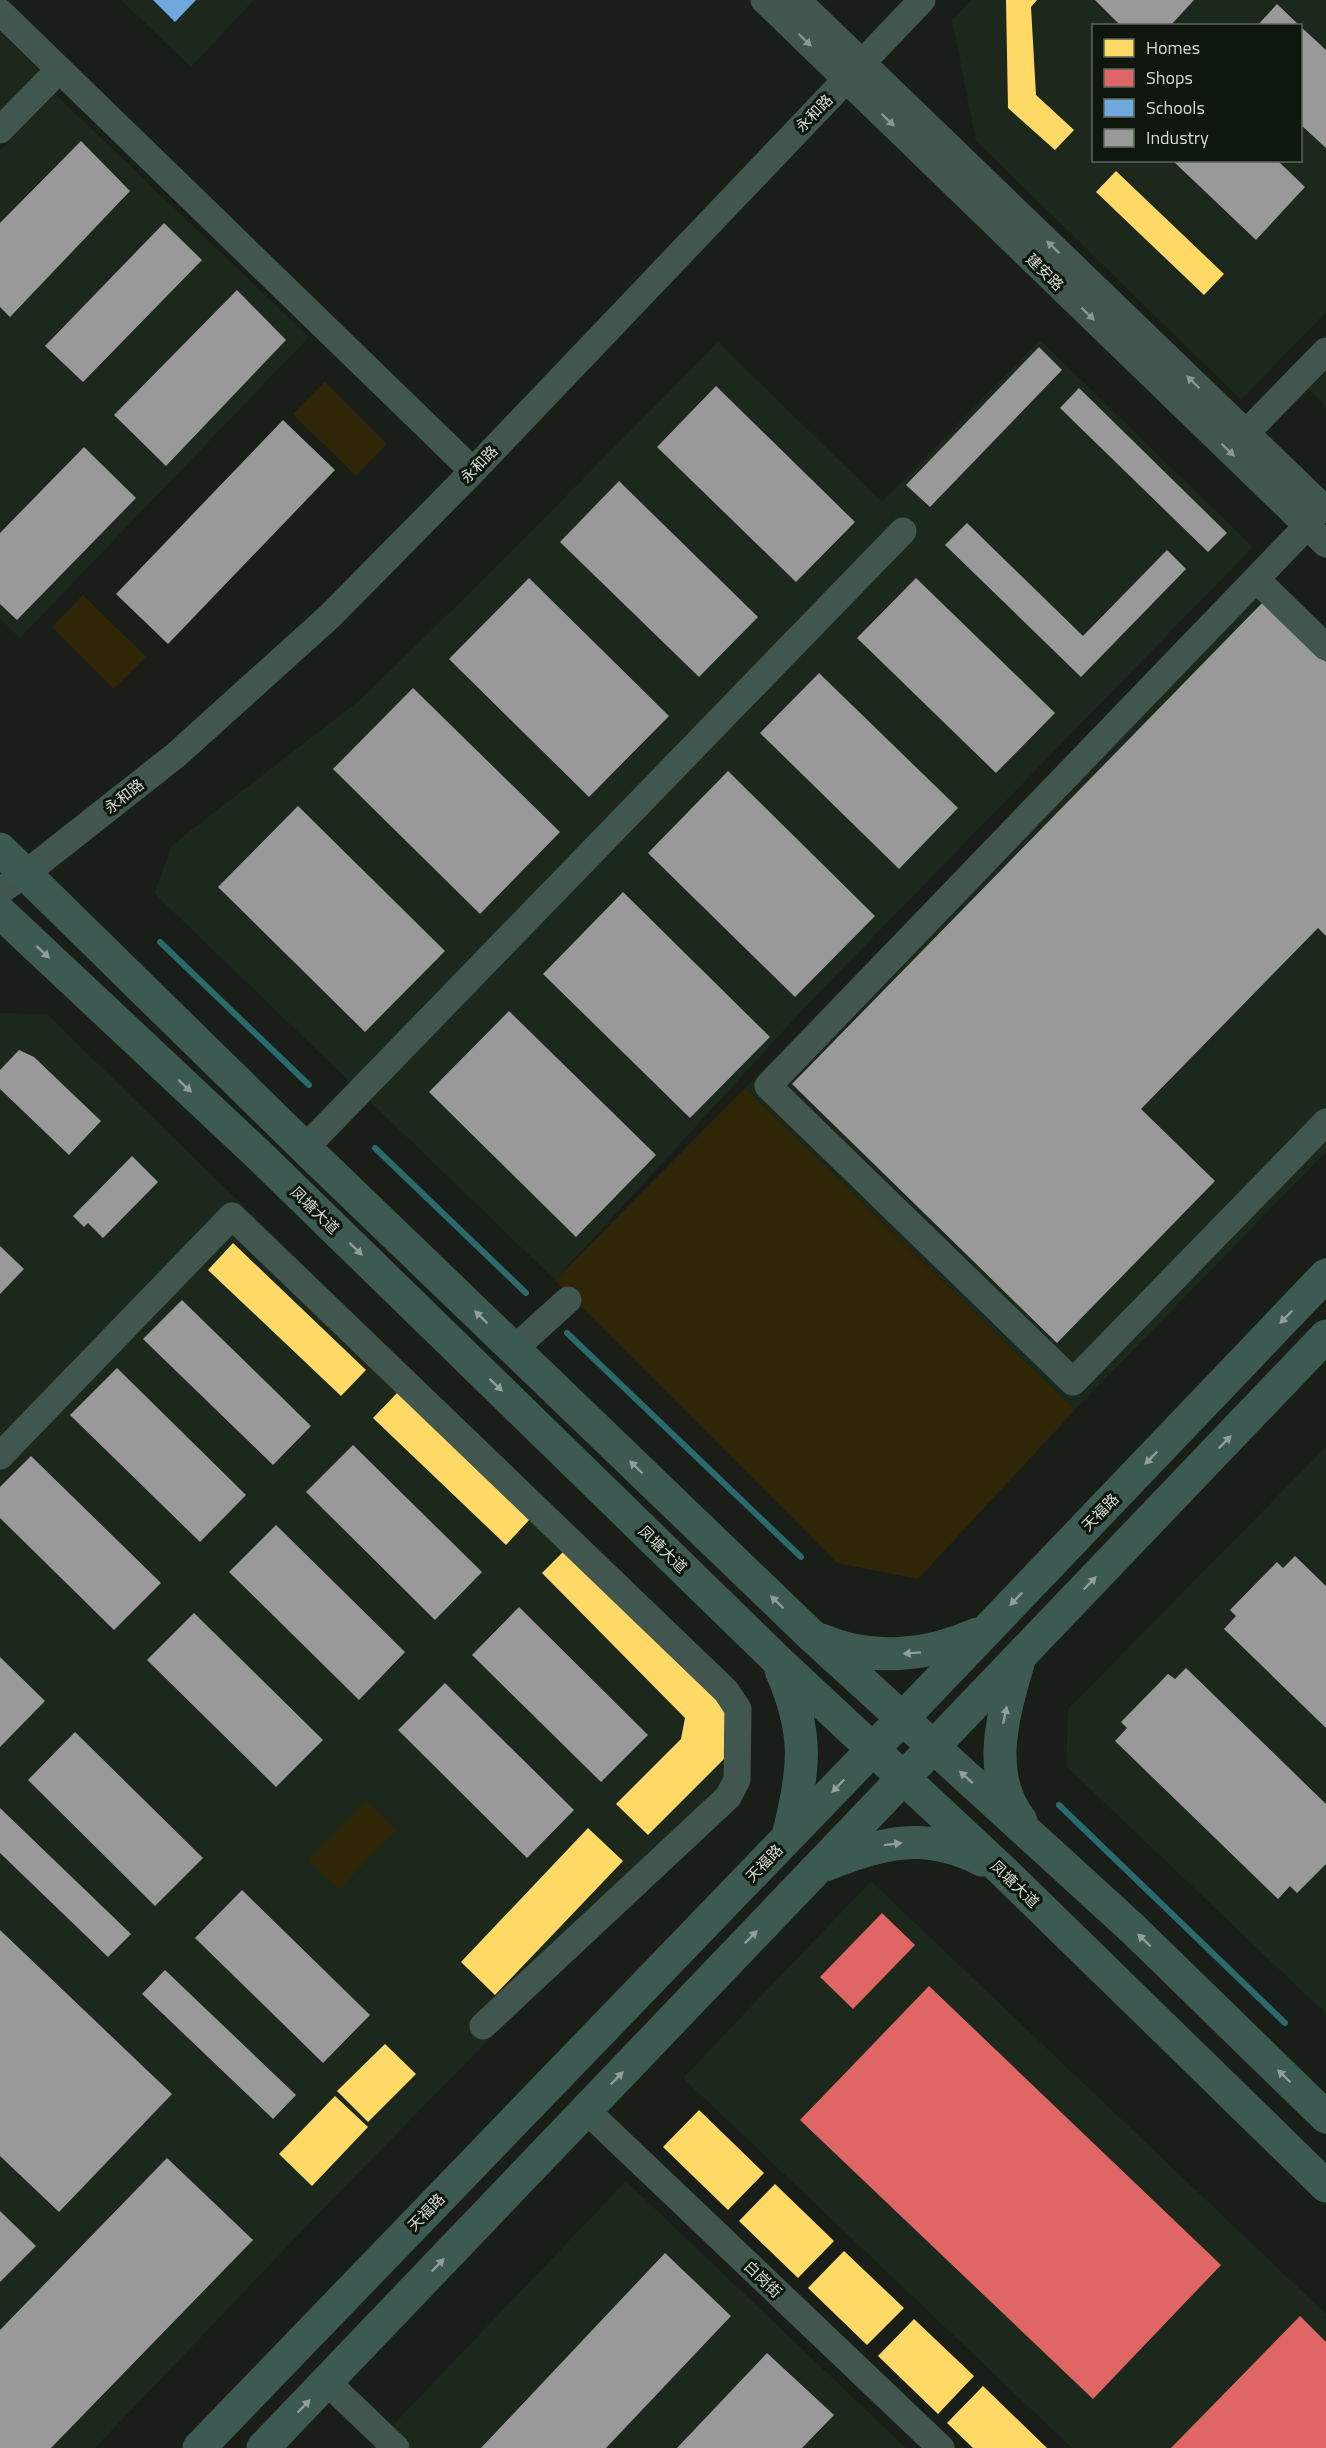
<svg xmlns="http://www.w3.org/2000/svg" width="1326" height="2448" font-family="'Titillium Web','Noto Sans SC',sans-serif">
  <rect width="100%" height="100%" fill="#191e19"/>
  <path fill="#1c281c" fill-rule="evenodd" d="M121,0H254L191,67Z
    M971,0H1326V312L1241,400L976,141L952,20ZM1094,26H1300V160H1094Z
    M0,32L41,72L0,113Z
    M55,94L309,337L20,638L0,618V151Z
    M1040,340L1253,547L809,1003L555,1280L154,893L172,845L361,699L491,572L718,342L882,502Z
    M1326,369V407L1308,388Z
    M1257,563L1326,630V1152L1075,1410L745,1088Z
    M0,1013L47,1014L748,1699L742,1781L324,2208L95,2448H0Z
    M1326,1447V2014L1066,1766L1068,1709Z
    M871,1881L1326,2314V2448H1072L683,2078Z
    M626,2181L906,2448H371Z"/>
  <path fill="#2f2608" d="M325,382L387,444L356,476L293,414Z
    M83,595L146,657L114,689L52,627Z
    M745,1088L1075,1410L918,1579L837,1563L555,1280Z
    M366,1800L397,1830L339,1890L308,1860Z"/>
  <path fill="#ffd966" d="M1006,0H1037L1031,7L1036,95L1074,130L1055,150L1008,108Z
    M1116,171L1224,274L1204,295L1096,192Z
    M233,1243L366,1370L341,1396L208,1270Z
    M398,1392L531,1518L506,1545L373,1418Z
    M569,1546L725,1704L724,1759L648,1835L616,1804L681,1739L685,1718L542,1573Z
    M588,1828L623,1861L495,1995L461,1962Z
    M385,2044L416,2074L368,2122L337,2091Z
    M335,2096L368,2127L312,2186L279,2154Z
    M699,2110L764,2173L728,2210L663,2147Z
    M775,2184L834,2241L798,2278L739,2221Z
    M844,2251L904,2308L867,2345L808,2288Z
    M914,2319L974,2376L938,2414L878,2356Z
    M983,2386L1047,2448H973L947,2423Z"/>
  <path fill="#e06666" d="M882,1913L915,1945L853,2009L820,1977Z
    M929,1986L1221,2265L1093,2399L800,2120Z
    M1300,2316L1326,2342V2448H1171Z"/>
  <path fill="#6fa8dc" d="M153,0H196L175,22Z"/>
  <path fill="#999" d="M1095,0H1194L1170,26H1121Z
    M1277,4L1300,26H1257Z
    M1300,26L1326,50V148L1300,124Z
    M81,141L130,191L10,317L0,307V223Z
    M1172,160H1277L1305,187L1256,240Z
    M164,223L202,260L83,382L45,346Z
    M237,290L286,340L166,466L114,415Z
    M1039,347L1062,370L930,507L906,485Z
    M716,386L855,522L796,582L657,447Z
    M1079,388L1227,533L1208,552L1060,408Z
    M283,420L335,470L168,644L116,594Z
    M84,447L136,498L17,620L0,604V533Z
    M619,481L758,617L699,677L560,542Z
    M967,523L1083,636L1167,550L1186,569L1081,677L945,545Z
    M529,578L669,716L589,797L449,659Z
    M916,578L1055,713L996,773L857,638Z
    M1264,601L1326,662V936L1318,928L1141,1109L1215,1181L1057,1343L792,1084Z
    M819,673L958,808L899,869L760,733Z
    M413,688L560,832L480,914L333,769Z
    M728,771L875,916L795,997L648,853Z
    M298,806L445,951L365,1032L218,887Z
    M623,892L770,1037L690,1118L543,974Z
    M509,1011L656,1155L576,1237L429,1092Z
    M19,1050L34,1057L101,1121L69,1155L0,1089V1070Z
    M132,1156L158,1182L103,1238L88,1223L84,1227L73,1216Z
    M0,1246L24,1269L0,1294Z
    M182,1300L311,1426L273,1465L143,1339Z
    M117,1368L246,1495L200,1542L70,1415Z
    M353,1445L482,1572L435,1620L306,1492Z
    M31,1456L161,1583L114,1630L0,1518V1487Z
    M276,1525L405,1652L359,1700L229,1572Z
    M1295,1556L1326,1586V1728L1224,1629L1236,1616L1230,1610L1277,1562L1283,1568Z
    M519,1607L648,1735L601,1782L472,1655Z
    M194,1613L323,1740L276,1787L147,1660Z
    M0,1657L45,1701L0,1747Z
    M1186,1668L1326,1804V1864L1297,1893L1290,1886L1278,1899L1115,1741L1127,1728L1121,1722L1168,1674L1175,1679Z
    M445,1683L574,1810L527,1858L398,1730Z
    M75,1732L203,1858L155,1906L28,1780Z
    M0,1808L131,1934L108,1957L0,1853Z
    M242,1890L370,2015L323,2063L195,1938Z
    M0,1930L172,2094L59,2212L0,2156Z
    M165,1970L296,2095L273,2119L142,1994Z
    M167,2158L253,2240L51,2448H0V2330Z
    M0,2211L36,2246L0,2282Z
    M665,2253L731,2316L606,2448H481Z
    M767,2353L834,2415L802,2448H677Z"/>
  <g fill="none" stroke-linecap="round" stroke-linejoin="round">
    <path stroke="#2b6a6c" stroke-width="6" d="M160,942L309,1085
      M375,1148L526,1293
      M567,1333L801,1557
      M1059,1805L1285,2023"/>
    <path stroke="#41564f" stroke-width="27" d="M764,0L1326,544
      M797,0L1326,510
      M0,12L473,471
      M0,130L59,70
      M1246,433L1326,351
      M1307,526L768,1086L1073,1382L1326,1122
      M1256,579L1326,647
      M0,891L25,874L176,755L330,616L473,471L922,0
      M305,1148L903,531
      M514,1349L568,1300
      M0,1456L232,1216L726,1691L738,1709L737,1780L728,1797L483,2026
      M586,2110L941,2448
      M327,2382L396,2448"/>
    <path stroke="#3c5a52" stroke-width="33" d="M0,849L305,1148L812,1636L1132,1928L1326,2117
      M0,912L261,1157L777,1660L1001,1869L1326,2186
      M821,1640C872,1662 928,1656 977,1634
      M1019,1660C1004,1712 984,1773 1021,1821
      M781,1670C810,1736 804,1769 788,1837
      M825,1865C882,1843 924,1830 982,1860
      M199,2448L902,1719L1326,1275
      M263,2448L1326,1336"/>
  </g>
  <defs><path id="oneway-solid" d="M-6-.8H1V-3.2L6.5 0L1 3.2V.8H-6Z" transform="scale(1.5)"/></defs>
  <g fill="#8a9891">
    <use href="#oneway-solid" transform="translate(805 40) rotate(44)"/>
    <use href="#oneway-solid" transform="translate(888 120) rotate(44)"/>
    <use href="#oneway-solid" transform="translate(1053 247) rotate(-136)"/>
    <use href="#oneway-solid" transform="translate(1088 314) rotate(44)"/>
    <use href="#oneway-solid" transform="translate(1193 382) rotate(-136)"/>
    <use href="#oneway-solid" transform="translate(1228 450) rotate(44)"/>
  </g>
  <g fill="#90a099">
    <use href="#oneway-solid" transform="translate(43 952) rotate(43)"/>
    <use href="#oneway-solid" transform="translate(185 1086) rotate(43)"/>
    <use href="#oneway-solid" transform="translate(356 1249) rotate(44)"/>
    <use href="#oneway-solid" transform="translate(481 1317) rotate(-136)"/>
    <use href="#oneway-solid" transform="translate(1286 1317) rotate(134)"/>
    <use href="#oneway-solid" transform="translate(496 1385) rotate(44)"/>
    <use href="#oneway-solid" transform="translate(1225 1442) rotate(-46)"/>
    <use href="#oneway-solid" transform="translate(1151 1458) rotate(134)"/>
    <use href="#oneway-solid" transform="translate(636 1467) rotate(-136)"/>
    <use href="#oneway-solid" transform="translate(1090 1583) rotate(-46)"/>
    <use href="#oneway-solid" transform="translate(1016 1599) rotate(134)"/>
    <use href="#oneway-solid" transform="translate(777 1602) rotate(-136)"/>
    <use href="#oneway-solid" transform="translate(912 1653) rotate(176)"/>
    <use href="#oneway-solid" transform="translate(1005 1715) rotate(-78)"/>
    <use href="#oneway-solid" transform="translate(966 1777) rotate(-138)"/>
    <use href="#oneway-solid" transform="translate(838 1786) rotate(134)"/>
    <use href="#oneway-solid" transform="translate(893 1844) rotate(-7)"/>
    <use href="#oneway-solid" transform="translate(751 1937) rotate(-46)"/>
    <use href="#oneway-solid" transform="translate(1144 1940) rotate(-136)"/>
    <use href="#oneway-solid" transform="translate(1284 2076) rotate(-136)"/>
    <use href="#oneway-solid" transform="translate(617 2078) rotate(-46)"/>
    <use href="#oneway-solid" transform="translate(438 2265) rotate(-46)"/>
    <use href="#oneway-solid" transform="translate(304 2406) rotate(-46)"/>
  </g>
  <g text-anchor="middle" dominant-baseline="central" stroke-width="6" stroke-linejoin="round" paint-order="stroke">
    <g font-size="15" fill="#d4dad3" stroke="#0e170e">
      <text transform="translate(814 113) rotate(-46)">永和路</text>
      <text transform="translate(1045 272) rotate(44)">建安路</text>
      <text transform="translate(479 464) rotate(-46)">永和路</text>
      <text transform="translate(124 796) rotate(-38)">永和路</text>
      <text transform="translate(315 1210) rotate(44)">凤塘大道</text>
      <text transform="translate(1100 1512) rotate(-46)">天福路</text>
      <text transform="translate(663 1549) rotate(44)">凤塘大道</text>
      <text transform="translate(764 1863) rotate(-46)">天福路</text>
      <text transform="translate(1015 1884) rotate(44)">凤塘大道</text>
      <text transform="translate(426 2212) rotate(-46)">天福路</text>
      <text transform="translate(763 2279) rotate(44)">白岗街</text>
    </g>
  </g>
  <rect x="1092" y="24" width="210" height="138" fill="#0e170e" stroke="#5d655d" stroke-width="1.5"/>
  <rect x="1104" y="39" width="30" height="18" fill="#ffd966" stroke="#5d655d" stroke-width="1.5"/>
  <text x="1146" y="54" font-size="18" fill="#d4dad3">Homes</text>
  <rect x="1104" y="69" width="30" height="18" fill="#e06666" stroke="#5d655d" stroke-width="1.5"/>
  <text x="1146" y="84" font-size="18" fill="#d4dad3">Shops</text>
  <rect x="1104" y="99" width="30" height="18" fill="#6fa8dc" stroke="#5d655d" stroke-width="1.5"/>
  <text x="1146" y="114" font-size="18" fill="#d4dad3">Schools</text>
  <rect x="1104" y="129" width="30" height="18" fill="#999999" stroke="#5d655d" stroke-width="1.5"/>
  <text x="1146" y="144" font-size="18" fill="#d4dad3">Industry</text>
</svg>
